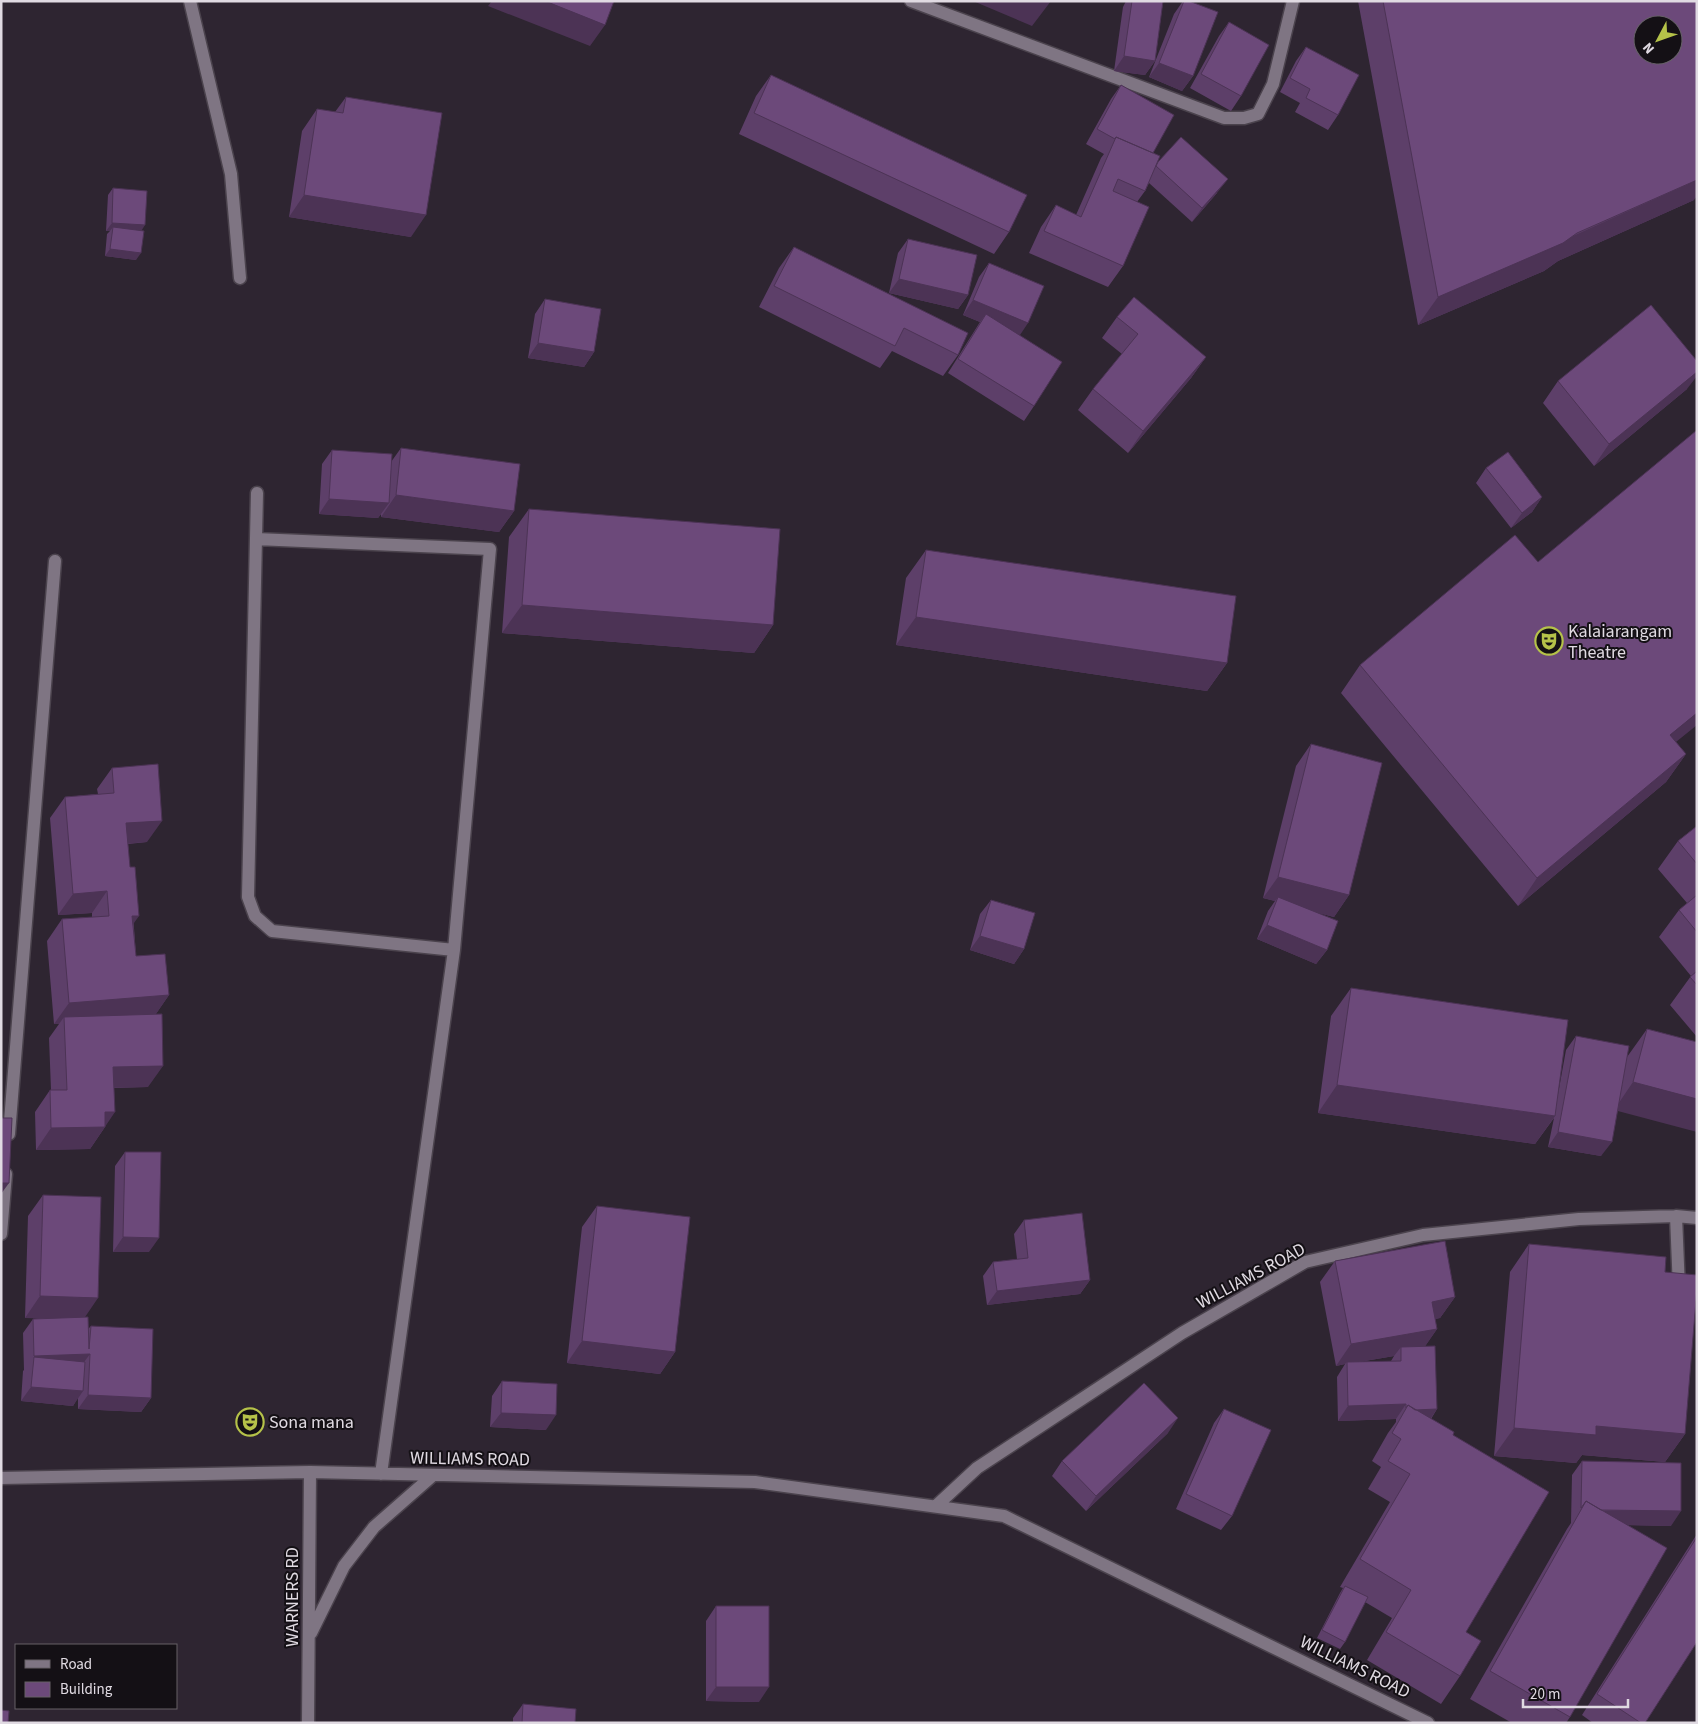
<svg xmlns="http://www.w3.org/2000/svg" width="1698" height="1724" font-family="'Source Sans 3',sans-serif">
  <rect width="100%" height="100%" fill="#2e2531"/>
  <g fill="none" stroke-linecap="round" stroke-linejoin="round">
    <g stroke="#4b434d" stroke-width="15">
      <path id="minor" d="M190,1L231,174L240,278
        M911,1L1224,118H1244L1258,114L1273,84L1293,1
        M257,493L248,897L255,916L272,931L454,950
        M256,539L490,549L454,950L381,1474
        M9,1134L55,561
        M1676,1216L1679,1289
        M1,1234L6,1174
        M1,1478L310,1472L755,1482L1004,1516L1428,1723
        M936,1506L977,1468L1182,1333L1305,1262L1423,1235L1579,1219L1676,1216L1697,1218
        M311,1633L344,1566L374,1527L431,1477
        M308,1723L310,1472"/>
    </g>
    <use href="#minor" stroke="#7f7583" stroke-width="12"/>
  </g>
  <path fill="#5d3f69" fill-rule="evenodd" d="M1126,1H1163L1155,61L1145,75L1114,71L1123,7Z
    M1183,1H1189L1193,76L1182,91L1149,77L1174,14Z
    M1358,1H1697L1694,200L1558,261L1544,271L1418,325Z
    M1229,22L1241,96L1231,111L1190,88L1219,36Z
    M1306,47L1338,115L1328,130L1295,112L1300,103L1280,92L1296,61Z
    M771,75L1009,232L994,254L739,134L756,96Z
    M1121,85L1158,162L1217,193L1192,222L1149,183L1145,191L1137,202L1123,266L1108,287L1029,253L1041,227L1056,205L1076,215L1101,158L1104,154L1086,144L1111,99Z
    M346,97L411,237L289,217L302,131L317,109L335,112Z
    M113,188L141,231L136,260L105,256L107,234L110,231H106L108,195Z
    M908,239L968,295L958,309L889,293L898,253Z
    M794,247L958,355L943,376L892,351L880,368L759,307L779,268Z
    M989,263L1020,336L1034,406L1024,421L948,373L980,322L963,315L979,277Z
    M545,299L594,352L584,367L528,358L535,314Z
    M1117,317L1206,357L1191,378L1128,453L1078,410L1093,389L1122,354L1102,338Z
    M1558,381L1687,389L1594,466L1543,403Z
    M401,448L514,511L499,532L381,517V514L378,518L319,514L322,464L332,450L391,462Z
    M1486,468L1542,497L1532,512L1511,528L1476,483Z
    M529,509L773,625L754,653L502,633L509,537Z
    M926,550L1227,663L1207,691L896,645L906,578Z
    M1360,665L1676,742L1686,754L1666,782L1518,906L1341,693Z
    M1311,744L1349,895L1334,917L1315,912L1327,950L1316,964L1257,939L1268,911L1275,901L1263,898L1296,766Z
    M112,768L147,842L128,844L136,956L169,995L155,1015L148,1087L114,1088L105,1127L90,1149L36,1150L35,1112L50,1090H51L49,1038L59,1024H54L47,941L62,919L92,917V913L58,915L50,818L65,797L98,794L97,789Z
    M1697,826V1037L1670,1005L1691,976L1659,937L1679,910L1687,903L1658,869L1678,841Z
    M991,900L1024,949L1014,964L970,950L980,914Z
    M1351,988L1558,1094L1566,1050L1576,1036L1627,1057L1647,1029L1697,1042L1617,1111L1601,1156L1548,1147L1554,1118L1535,1144L1318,1113L1331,1016Z
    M125,1152L149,1252H113L115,1166Z
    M43,1195L85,1317L88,1329L91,1326L151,1398L141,1412L78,1409V1397L73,1406L21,1401L23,1371L24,1370L23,1333L33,1319L42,1318H25L28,1216Z
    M597,1206L675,1352L660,1374L567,1363L582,1227Z
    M1024,1220L1090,1280L1080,1294L987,1305L983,1276L993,1262L1017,1259L1014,1234Z
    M1529,1244L1665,1272L1685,1434L1665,1462L1582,1455L1576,1463L1494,1456L1510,1272Z
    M1335,1261L1455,1297L1440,1318L1435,1319L1437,1329L1425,1346L1437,1409L1431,1419L1453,1435L1466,1632L1460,1676L1441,1704L1367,1660L1392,1618L1365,1602L1345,1642L1340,1649L1317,1638L1340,1593L1343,1588L1340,1587L1390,1502L1368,1489L1381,1467L1372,1461L1388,1433L1396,1422V1419L1338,1421L1337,1377L1345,1364L1336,1366L1320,1282ZM1394,1356L1391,1361L1359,1362Z
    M502,1381L546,1430L490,1427L492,1396Z
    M1224,1409L1232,1516L1221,1530L1176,1509L1214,1423Z
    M1168,1433L1086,1511L1052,1476L1062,1461Z
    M1582,1461L1671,1526L1627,1525L1570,1717L1566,1723H1512L1470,1699L1567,1529L1571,1523L1572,1475Z
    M1697,1534V1642L1645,1723H1593L1582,1715Z
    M716,1606L759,1702L706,1701V1621Z
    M523,1704L575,1723H513V1718Z"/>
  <path fill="#4c3355" d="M492,1H545L605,25L590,46L488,6Z
    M973,1H1051L1032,26Z
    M1124,56L1155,61L1145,75L1114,71Z
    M1159,63L1193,76L1182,91L1149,77Z
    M1228,179L1217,193L1192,222L1202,208Z
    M1697,180V196L1694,200L1558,261L1544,271L1418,325L1438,297Z
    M304,195L426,215L411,237L289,217Z
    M112,223L145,225L140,233L113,227L110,231H106Z
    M110,249L141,253L136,260L105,256Z
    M899,279L968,295L958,309L889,293Z
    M973,300L1028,323L1018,338L986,314L980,322L963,315Z
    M538,343L594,352L584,367L528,358Z
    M1206,357L1191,378L1128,453L1143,431Z
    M1697,372V376L1687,389L1594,466L1609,444Z
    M396,495L514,511L499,532L381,517Z
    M1542,497L1532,512L1511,528L1522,513Z
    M329,499L389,503L378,518L319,514Z
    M522,605L773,625L754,653L502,633Z
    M916,617L1227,663L1207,691L896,645Z
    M1697,713V725L1650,763L1670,735Z
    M1686,754L1666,782L1518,906L1537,878Z
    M162,821L147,842L111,845L126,823Z
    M1278,877L1349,895L1334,917L1276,902L1278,897L1275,901L1263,898Z
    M107,891L92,913L58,915L73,894Z
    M132,916H139L124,937Z
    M1267,925L1327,950L1316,964L1257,939Z
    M980,936L1024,949L1014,964L970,950Z
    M169,995L154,1017H64L59,1024H54L69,1003Z
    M163,1066L148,1087L98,1088L113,1067Z
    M1633,1082L1697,1099V1132L1614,1110Z
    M1337,1085L1555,1116L1535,1144L1318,1113Z
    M105,1112H115L90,1149L36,1150L51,1128Z
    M1558,1132L1612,1142L1601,1156L1548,1147Z
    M1,1183H9L1,1194Z
    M123,1237L159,1238L149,1252H113Z
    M1090,1280L1080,1294L987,1305L997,1291Z
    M40,1296L98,1298L83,1320L25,1318Z
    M1455,1297L1440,1318L1417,1323L1432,1302Z
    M1437,1329L1422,1351L1401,1347L1394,1356L1347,1364V1362L1345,1364L1336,1366L1351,1344Z
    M582,1341L675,1352L660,1374L567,1363Z
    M90,1354L79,1369L34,1358V1356Z
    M31,1387L83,1391L73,1406L21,1401Z
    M88,1395L151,1398L141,1412L78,1409Z
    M1406,1404L1396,1419L1338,1421L1348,1406Z
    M1437,1409L1427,1424L1406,1410Z
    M501,1413L556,1415L546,1430L490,1427Z
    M1178,1418L1168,1433L1086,1511L1096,1496Z
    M1596,1426L1685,1434L1665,1462L1582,1455L1576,1463L1494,1456L1514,1428Z
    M1582,1509L1681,1511L1671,1526L1573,1524Z
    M716,1687H769L759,1702L706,1701Z"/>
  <path fill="#6c497a" stroke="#4c3355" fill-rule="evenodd" d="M545,1H614L605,25Z
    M1132,1H1163L1155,61L1124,56Z
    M1184,1H1189L1218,12L1193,76L1159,63Z
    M1383,1H1697V180L1577,233L1563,243L1438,297ZM1643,25H1673V55H1643Z
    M1229,22L1269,45L1241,96L1201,74Z
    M1306,47L1359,75L1338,115L1306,98L1310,89L1290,78Z
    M771,75L1027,195L1009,232L754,113Z
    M1121,85L1174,115L1153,153L1116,137L1115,139L1097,129Z
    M346,97L442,113L426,215L304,195L317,109L343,113Z
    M1116,137L1160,156L1145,191L1118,179L1113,191L1149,207L1123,266L1044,231L1056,205L1081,217Z
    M1181,137L1228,179L1202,208L1156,166L1158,162Z
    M113,188L147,191L145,225L112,223Z
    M113,227L144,231L141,253L110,249Z
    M908,239L977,255L968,295L899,279Z
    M794,247L968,333L958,355L904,328L895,346L774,286Z
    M989,263L1044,286L1028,323L973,300Z
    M1134,297L1206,357L1143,431L1093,389L1138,334L1117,317Z
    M545,299L601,309L594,352L538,343Z
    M1651,305L1697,361V372L1609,444L1558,381Z
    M986,314L1062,362L1034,406L958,359Z
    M1697,430V713L1670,735L1686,754L1537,878L1360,665L1515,535L1538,562Z
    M401,448L520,464L514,511L396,495Z
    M332,450L392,454L389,503L329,499Z
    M1508,452L1542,497L1522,513L1486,468Z
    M529,509L780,529L773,625L522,605Z
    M926,550L1236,596L1227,663L916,617Z
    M1311,744L1382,763L1349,895L1278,877Z
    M158,764L162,821L126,823L130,867H135L139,916H132L136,956L165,954L169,995L69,1003L62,919L109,916L107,891L73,894L65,797L114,793L112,768Z
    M1697,826V864L1678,841Z
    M1697,895V932L1679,910Z
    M1278,897L1338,921L1327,950L1267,925Z
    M991,900L1035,913L1024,949L980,936Z
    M1697,971V985L1690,977Z
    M1351,988L1568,1020L1555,1116L1337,1085Z
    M162,1014L163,1066L113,1067L115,1112H105V1127L51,1128L50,1090H67L64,1017Z
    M1647,1029L1697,1042V1099L1633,1082Z
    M1576,1036L1629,1046L1612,1142L1558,1132Z
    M1,1118H12L9,1183H1Z
    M125,1152H161L159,1238L123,1237Z
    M43,1195L101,1197L98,1298L40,1296Z
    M597,1206L690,1217L675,1352L582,1341Z
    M1082,1213L1090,1280L997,1291L993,1262L1028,1258L1024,1220Z
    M1445,1241L1455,1297L1432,1302L1437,1329L1351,1344L1335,1261Z
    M1529,1244L1666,1257L1665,1272L1697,1275V1288L1685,1434L1596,1426V1435L1514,1428Z
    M88,1317L89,1349L91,1326L153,1329L151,1398L88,1395L90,1354L34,1356L33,1319Z
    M1435,1346L1437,1409L1415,1410L1408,1405L1406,1408V1404L1348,1406L1347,1362L1401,1361V1347Z
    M34,1357L85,1362L83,1391L31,1387Z
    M502,1381L557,1384L556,1415L501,1413Z
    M1144,1383L1178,1418L1096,1496L1062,1461Z
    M1408,1405L1454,1432L1453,1435L1549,1492L1466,1632L1481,1641L1460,1676L1386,1632L1411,1590L1360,1559L1410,1474L1388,1461L1401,1439L1392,1433Z
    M1224,1409L1271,1430L1232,1516L1186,1494Z
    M1582,1461L1681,1463V1511L1601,1510L1586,1501L1581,1508Z
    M1586,1501L1667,1548L1570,1717L1490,1671Z
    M1697,1537V1642L1645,1723H1641L1597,1694Z
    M1345,1586L1368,1597L1345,1642L1322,1630Z
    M716,1606H769V1687H716Z
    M523,1704L576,1709L575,1723H522Z
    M1,1710L9,1711L8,1723H1Z"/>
  <defs>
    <g id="theatre-ring" transform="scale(1.4375)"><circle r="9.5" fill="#141015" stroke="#b5c249" stroke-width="1.5"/><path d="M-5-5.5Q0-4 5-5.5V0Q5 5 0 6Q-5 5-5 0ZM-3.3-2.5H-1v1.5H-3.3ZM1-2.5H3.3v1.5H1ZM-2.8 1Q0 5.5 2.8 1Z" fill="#b5c249"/></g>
  </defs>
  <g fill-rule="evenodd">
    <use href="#theatre-ring" x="1549" y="641"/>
    <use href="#theatre-ring" x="250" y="1422"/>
  </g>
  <g text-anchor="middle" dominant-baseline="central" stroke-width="4" stroke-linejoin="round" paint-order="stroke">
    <g font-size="18" fill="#e0dae2" stroke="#141015" text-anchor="start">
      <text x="1568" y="631">Kalaiarangam<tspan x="1568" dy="21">Theatre</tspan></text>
      <text x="269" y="1422">Sona mana</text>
    </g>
    <g font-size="18" fill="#e0dae2" stroke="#141015">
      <text transform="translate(1251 1276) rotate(-28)">WILLIAMS ROAD</text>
      <text transform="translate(470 1459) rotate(1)">WILLIAMS ROAD</text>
      <text transform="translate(292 1597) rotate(-90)">WARNERS RD</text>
      <text transform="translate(1355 1667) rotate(26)">WILLIAMS ROAD</text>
    </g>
  </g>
  <rect width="1698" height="1724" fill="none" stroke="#e0dae2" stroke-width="5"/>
  <rect x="15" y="1644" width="162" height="65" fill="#141015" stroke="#666167"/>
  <rect x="25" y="1660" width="25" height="8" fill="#7f7583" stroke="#666167"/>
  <text x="60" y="1669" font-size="15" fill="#e0dae2">Road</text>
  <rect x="25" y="1682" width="25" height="15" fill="#6c497a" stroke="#666167"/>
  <text x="60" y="1694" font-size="15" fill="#e0dae2">Building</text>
  <g transform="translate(1658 40) rotate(229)"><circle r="24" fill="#141015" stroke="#666167"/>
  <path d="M0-4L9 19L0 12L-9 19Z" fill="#b5c249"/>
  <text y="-8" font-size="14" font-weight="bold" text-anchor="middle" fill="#e0dae2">N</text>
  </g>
  <path d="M1523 1699v8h105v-8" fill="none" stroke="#e0dae2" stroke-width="2.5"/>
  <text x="1530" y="1699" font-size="15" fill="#e0dae2" stroke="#141015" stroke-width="4" paint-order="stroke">20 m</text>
</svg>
